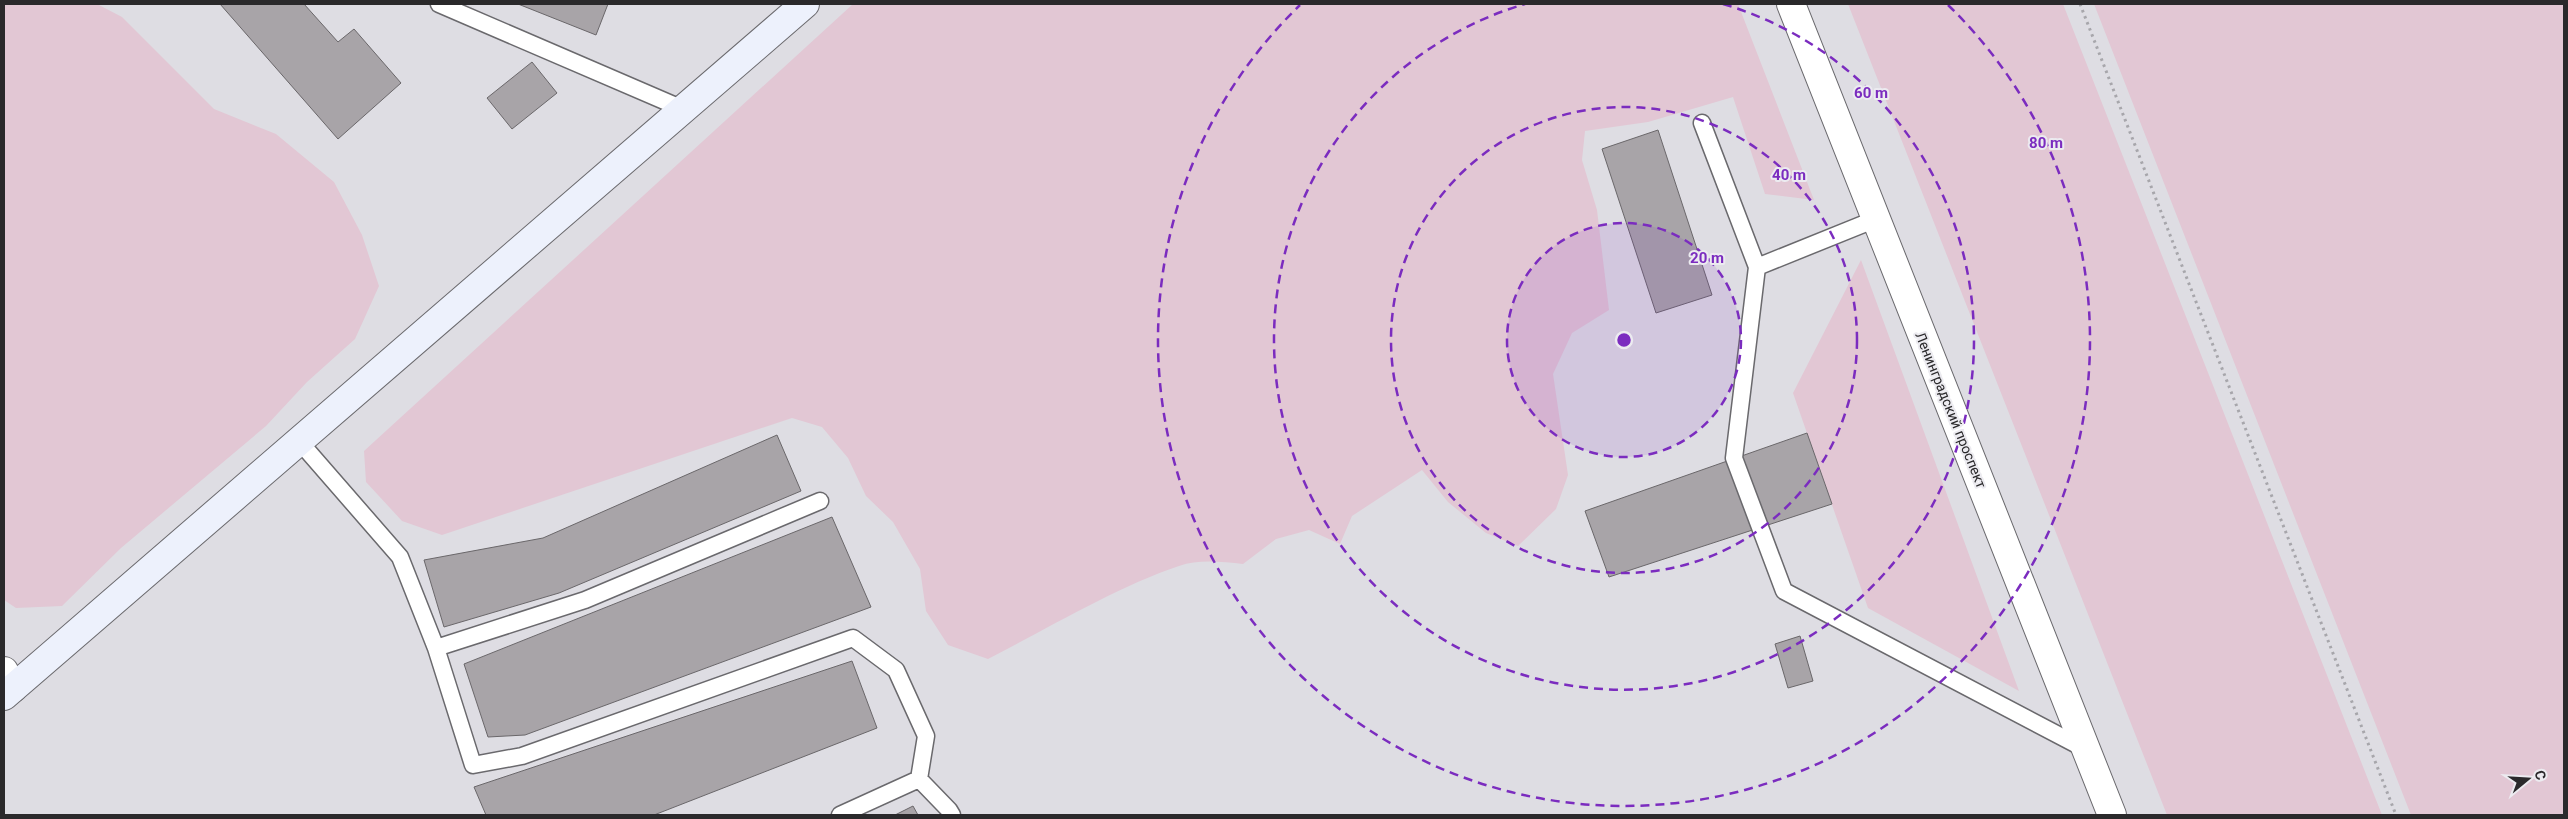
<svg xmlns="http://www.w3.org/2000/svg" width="2568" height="819" font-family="Roboto,sans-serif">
  <rect width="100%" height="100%" fill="#dedde3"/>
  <path fill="#e2c7d4" d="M4,4H97L122,17L214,109L276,134L334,182L362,235L379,286L355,339L307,382L266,426L121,548L62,606L16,608L4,600Z
    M853,4H1738L1814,200L1765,194L1733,97L1648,122L1585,131L1582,160L1597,210L1609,310L1572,333L1553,374L1568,475L1556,509L1518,546L1486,533L1448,502L1422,470L1352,516L1340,544L1309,530L1276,539L1243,564C1222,562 1199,559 1179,566C1116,587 1047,629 988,659L948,645L926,611L920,569L893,522L866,496L848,458L822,427L792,418L442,535L402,521L366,482L364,451Z
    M1848,4H2063L2382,815H2167Z
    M2094,4H2564V815H2411Z
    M1861,260L2019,691L1868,608L1793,393Z"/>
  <path fill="#a8a4a8" stroke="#6a676a" d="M220,4H304L338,42L354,29L401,83L338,139Z
    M518,4H608L596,35Z
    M532,62L557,93L512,129L487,98Z
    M1658,130L1712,295L1656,313L1602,149Z
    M1807,433L1832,504L1609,577L1585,511Z
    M777,435L801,491L559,593L444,627L424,560L543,538Z
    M832,517L871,607L525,735L488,737L464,664Z
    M1800,636L1813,681L1788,688L1775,644Z
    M852,661L877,728L654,815H486L474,787Z
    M913,806L918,815H895Z"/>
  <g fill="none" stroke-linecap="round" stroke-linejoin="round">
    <g stroke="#6a696d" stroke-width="19">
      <path id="service" d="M439,4L683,109
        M1702,123L1757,267L1734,458L1784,591L2085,749
        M1757,267L1876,219
        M299,441L400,557L436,648L585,600L820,501
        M436,648L473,765L522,756L853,638L896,670L926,736L919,779L840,815
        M919,779L949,810L952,815"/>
    </g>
    <g stroke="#6a696d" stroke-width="30">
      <path id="minor" d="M4,671L13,688"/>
    </g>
    <g stroke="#6a696d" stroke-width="30">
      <path id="tertiary" d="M1791,4L2112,815"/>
    </g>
    <g stroke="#6a696d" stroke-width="30">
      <path id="secondary" d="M4,696L805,4"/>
    </g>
    <path stroke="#a7a6ab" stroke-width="3" stroke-dasharray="2.5 4" stroke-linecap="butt" d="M2080,4L2396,815"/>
    <use href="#service" stroke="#fff" stroke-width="16"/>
    <use href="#minor" stroke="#fff" stroke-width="28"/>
    <use href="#tertiary" stroke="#fff" stroke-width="28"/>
    <use href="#secondary" stroke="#edf1fc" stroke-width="28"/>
  </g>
  <circle cx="1624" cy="340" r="117" fill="#7b2cbf" fill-opacity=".12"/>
  <g fill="none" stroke="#7b2cbf" stroke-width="2.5" stroke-dasharray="9 6">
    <circle cx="1624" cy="340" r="117"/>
    <circle cx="1624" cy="340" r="233"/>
    <path d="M1723 4A350 350 0 1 1 1525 4"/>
    <path d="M1948 5A466 466 0 1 1 1300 5"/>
  </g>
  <g text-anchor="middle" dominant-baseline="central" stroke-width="4" stroke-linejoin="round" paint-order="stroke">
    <g font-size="14" fill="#2a292b" stroke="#ecebf0">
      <text transform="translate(1951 410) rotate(68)">Ленинградский проспект</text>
    </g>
  </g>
  <circle cx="1624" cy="340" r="8" fill="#7b2cbf" stroke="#ecebf0" stroke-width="2.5"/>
  <g font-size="15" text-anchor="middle" font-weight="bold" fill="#7b2cbf" stroke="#ecebf0" stroke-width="4" stroke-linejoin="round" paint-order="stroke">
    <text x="1871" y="98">60 m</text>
    <text x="2046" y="148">80 m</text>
    <text x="1789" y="180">40 m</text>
    <text x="1707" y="263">20 m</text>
  </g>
  <rect width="2568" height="819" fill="none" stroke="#2a292b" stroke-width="10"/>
  <g transform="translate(2528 779) rotate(72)" stroke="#ecebf0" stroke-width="4" paint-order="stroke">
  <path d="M0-4L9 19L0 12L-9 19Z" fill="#2a292b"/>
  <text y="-8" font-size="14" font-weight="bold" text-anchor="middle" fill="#2a292b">С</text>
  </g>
</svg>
